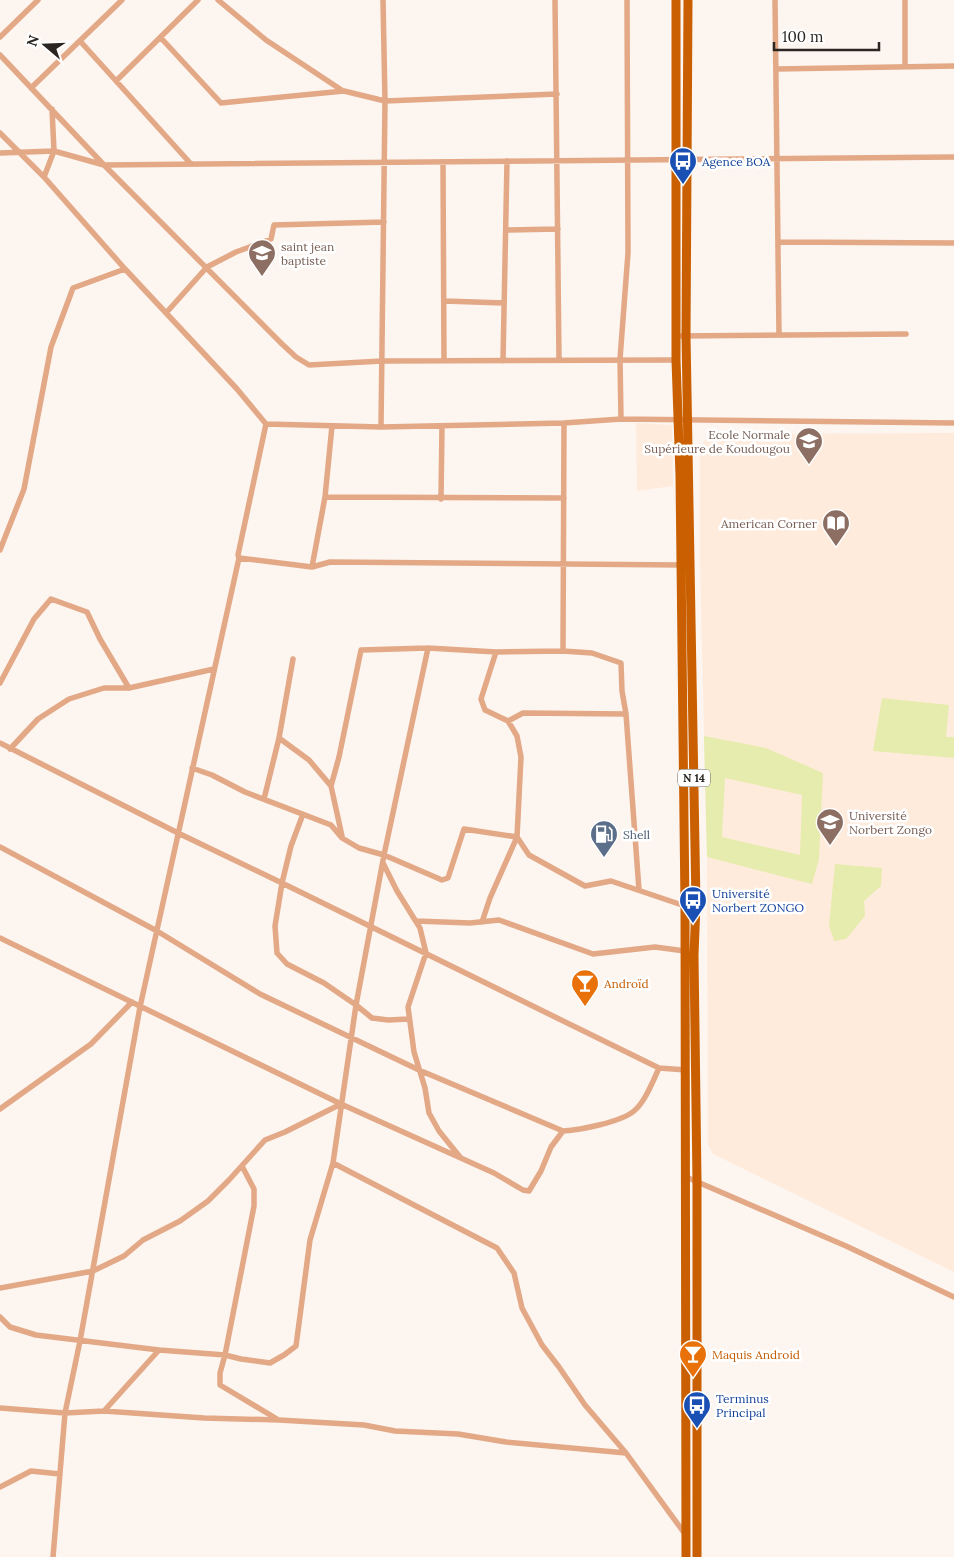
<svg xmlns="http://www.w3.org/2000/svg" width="954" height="1557" font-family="Lora,serif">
  <rect width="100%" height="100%" fill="#fdf5f0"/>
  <path fill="#ffebdc" d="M636,423L672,425L673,486L637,491Z
    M954,433V1272L713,1154L708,1145L707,857L700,564V447L710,434Z"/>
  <path fill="#e6ecad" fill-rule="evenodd" d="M882,698L949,705L946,737H954V758L873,751Z
    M704,736L766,748L823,773L819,859L812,884L707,857ZM725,778L802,795L800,855L722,837Z
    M835,864L882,868L881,886L864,901L865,916L846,939L834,941L829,925Z"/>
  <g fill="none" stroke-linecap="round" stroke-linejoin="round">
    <path stroke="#e3a886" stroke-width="5.5" d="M218,0L266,40L343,91
      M555,0L559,359
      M775,0L779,334
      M0,37L38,0
      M161,38L221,103L344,91L385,101L557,94
      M80,41L191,164
      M0,55L104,165L282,344L296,357L309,365L382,361L676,360
      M905,67V0
      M776,69L954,66
      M117,80L198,0
      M31,88L122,0
      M0,133L44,177L125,269L237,389L266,424L381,427L564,423L621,419L954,423
      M0,153L54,151L104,165L954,157
      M443,162L444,361
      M44,177L54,151L52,109
      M506,230L558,229
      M778,242L954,243
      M444,301L504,303
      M166,313L207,267L236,252L271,239L274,225L384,222
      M676,336L906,334
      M503,361L507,161
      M621,419L620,359L628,253L627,0
      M332,426L325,497L312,567L330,562L681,565
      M381,427L385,101L383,0
      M325,497L564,498
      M441,499L442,426
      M0,550L24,489L51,347L73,288L125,269
      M239,558L312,567
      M563,651L564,423
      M0,683L34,619L51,599L87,612L100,639L129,688
      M508,721L523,713L626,714L639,890
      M279,738L309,760L331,786L342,836
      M0,743L178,833L282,883L659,1068L686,1070
      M10,749L38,719L69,699L104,688H129L214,669
      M192,768L212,775L245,792L331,825L342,838L359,848L384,855L442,880L448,878L464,829L517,837L529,855L585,886L611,881L685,906
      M331,786L339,757L361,650L428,648L496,652L563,651L592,653L621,663L622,691L626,714
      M264,799L279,738L293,659
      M303,814L291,846L282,883L275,926L277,953L287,964L324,983L356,1005L372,1018L388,1020L409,1019
      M0,847L157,931L260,994L419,1070L563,1131
      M383,863L397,891L420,928L426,953L408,1007L414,1052L425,1088L429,1113L439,1131L460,1157
      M416,921L470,923L499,920L593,954L655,947L685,951
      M482,922L490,898L517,837L521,757L517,736L508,721L485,710L481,699L496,652
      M0,938L341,1104L494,1173L523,1190L529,1191L541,1171L551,1147L563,1131C580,1130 621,1122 634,1111C645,1102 653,1081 659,1068
      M0,1109L91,1044L132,1002
      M333,1163L497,1248L514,1273L522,1308L542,1345L559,1367L585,1405L626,1453
      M242,1166L254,1189V1206L225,1355L220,1373V1385L277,1419
      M686,1177L846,1246L954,1297
      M0,1288L93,1271L124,1256L143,1240L180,1221L208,1201L229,1180L265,1140L285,1132L341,1104
      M0,1317L10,1327L36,1335L159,1350
      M0,1408L65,1413L104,1411L159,1350L225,1355L241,1359L270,1363L284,1355L296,1346L310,1240L333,1163L356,1005L384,855L428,648
      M104,1411L204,1418L279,1420L364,1425L395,1431L458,1434L506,1442L626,1453L685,1534
      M0,1487L31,1471L60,1474
      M53,1557L65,1413L80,1341L140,1007L239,558L238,555L266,424"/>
    <path stroke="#c95f00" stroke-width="9" d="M676,0V360L680,475L685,906L686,1557
      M688,0L686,336L696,904L694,955L697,1181V1557"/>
  </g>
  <defs>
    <g id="bus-pin" transform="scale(1.4375)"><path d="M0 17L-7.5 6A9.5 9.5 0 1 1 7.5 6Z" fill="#1a4fb4" stroke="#fff"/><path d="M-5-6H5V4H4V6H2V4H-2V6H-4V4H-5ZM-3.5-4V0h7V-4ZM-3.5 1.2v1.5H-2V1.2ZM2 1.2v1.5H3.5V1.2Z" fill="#fff"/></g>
    <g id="school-pin" transform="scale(1.4375)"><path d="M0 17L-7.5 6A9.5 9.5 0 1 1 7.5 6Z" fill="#8d6e63" stroke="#fff"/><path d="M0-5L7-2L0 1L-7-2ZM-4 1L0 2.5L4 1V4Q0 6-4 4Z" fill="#fff"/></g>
    <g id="university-pin" transform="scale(1.4375)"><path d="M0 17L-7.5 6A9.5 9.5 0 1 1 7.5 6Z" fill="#8d6e63" stroke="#fff"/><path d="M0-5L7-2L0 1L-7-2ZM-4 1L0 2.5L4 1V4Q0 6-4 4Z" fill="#fff"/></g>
    <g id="library-pin" transform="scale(1.4375)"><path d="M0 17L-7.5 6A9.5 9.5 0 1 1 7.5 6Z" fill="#8d6e63" stroke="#fff"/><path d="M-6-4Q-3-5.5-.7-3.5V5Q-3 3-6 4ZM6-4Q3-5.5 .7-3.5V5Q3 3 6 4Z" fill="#fff"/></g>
    <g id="fuel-pin" transform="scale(1.4375)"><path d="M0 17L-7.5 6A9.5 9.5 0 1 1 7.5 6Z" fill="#5c6f8a" stroke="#fff"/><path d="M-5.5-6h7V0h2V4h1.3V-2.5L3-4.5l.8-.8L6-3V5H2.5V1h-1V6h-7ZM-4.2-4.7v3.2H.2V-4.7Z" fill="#fff"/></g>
    <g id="bar-pin" transform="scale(1.4375)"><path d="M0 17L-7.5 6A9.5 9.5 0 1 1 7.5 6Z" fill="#e8710a" stroke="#fff"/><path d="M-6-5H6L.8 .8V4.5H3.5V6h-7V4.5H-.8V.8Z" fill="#fff"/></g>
  </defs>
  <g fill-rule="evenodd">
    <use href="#bus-pin" x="683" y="161"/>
    <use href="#school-pin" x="262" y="253"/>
    <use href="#university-pin" x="809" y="441"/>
    <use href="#library-pin" x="836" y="523"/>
    <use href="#university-pin" x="830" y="822"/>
    <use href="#fuel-pin" x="604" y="834"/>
    <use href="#bus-pin" x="693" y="900"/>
    <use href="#bar-pin" x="585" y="983"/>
    <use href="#bar-pin" x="693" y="1354"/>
    <use href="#bus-pin" x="697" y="1405"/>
  </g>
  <g text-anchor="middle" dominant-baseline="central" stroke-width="5" stroke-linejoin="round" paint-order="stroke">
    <rect fill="#fff" stroke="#6b6764" stroke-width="1" x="678" y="769.5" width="32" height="17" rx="4"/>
    <g font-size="11" font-weight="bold" fill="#2b2622">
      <text x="694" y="778">N 14</text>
    </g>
    <g font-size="12" fill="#164399" stroke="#fff" text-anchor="start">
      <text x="702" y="161">Agence BOA</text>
      <text x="712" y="893">Université<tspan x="712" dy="14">Norbert ZONGO</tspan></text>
      <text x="716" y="1398">Terminus<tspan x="716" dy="14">Principal</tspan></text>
    </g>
    <g font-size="12" fill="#785e54" stroke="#fff" text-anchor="start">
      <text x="281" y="246">saint jean<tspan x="281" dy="14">baptiste</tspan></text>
      <text x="790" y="434" text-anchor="end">Ecole Normale<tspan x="790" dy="14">Supérieure de Koudougou</tspan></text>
      <text x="817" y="523" text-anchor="end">American Corner</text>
      <text x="849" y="815">Université<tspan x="849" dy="14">Norbert Zongo</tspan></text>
    </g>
    <g font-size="12" fill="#4e5e75" stroke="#fff" text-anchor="start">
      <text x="623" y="834">Shell</text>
    </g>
    <g font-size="12" fill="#c56008" stroke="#fff" text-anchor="start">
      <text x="604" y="983">Androïd</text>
      <text x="712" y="1354">Maquis Android</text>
    </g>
  </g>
  <g transform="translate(45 45) rotate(289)" stroke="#ffffff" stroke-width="4" paint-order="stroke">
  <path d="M0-4L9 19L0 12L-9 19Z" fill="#2b2622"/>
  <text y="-8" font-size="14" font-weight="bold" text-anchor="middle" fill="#2b2622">N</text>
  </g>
  <path d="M774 42v8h105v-8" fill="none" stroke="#2b2622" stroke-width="2.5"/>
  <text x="782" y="42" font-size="15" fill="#2b2622" stroke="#ffffff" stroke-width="4" paint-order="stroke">100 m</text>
</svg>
